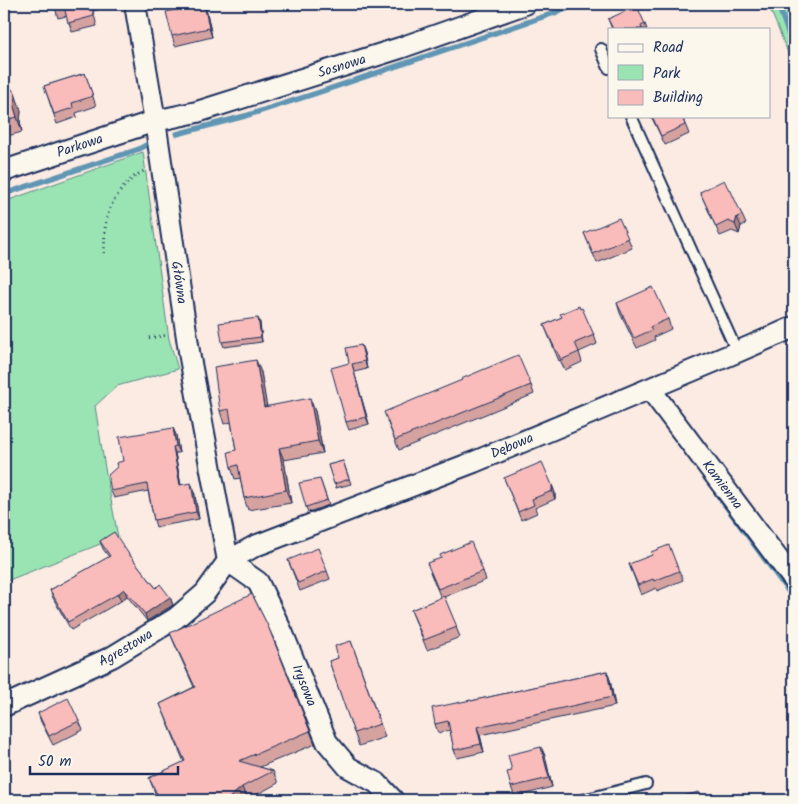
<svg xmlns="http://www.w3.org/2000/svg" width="798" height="804" font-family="Kalam,sans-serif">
  <rect width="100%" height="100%" fill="#fbebe2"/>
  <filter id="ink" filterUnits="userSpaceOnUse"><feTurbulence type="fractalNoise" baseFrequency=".02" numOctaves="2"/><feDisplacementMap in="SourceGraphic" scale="10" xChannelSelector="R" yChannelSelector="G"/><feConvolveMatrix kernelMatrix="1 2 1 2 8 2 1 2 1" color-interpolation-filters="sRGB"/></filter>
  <g filter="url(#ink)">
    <path fill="#9ae3b2" stroke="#5a8988" d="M768,4H789L794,16V64L789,55Z
      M143,152L169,339L178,369L117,386L95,406L105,468L118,537L4,582V188H5L9,200Z"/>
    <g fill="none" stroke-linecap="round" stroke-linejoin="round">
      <path stroke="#6096b4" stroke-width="5.5" d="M778,4L789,35L794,45
        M177,134L245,116L317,93L581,4
        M4,194L139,149L150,143
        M717,494L794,599"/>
      <g stroke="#1b2f5e" stroke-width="14">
        <path id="lane" d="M601,49L609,68
          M631,116L737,352
          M583,800L646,784"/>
      </g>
      <g stroke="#1b2f5e" stroke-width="24">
        <g id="street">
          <path id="s1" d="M135,4L155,121L190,358L228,561"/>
          <path id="s2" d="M4,171L155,121L197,112L400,48L525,4"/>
          <path id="s3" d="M650,389L794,580"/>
          <path id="s4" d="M228,561L258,582L283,634L327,742L348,767L377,783L393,800"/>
          <path id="s5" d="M4,706L112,657L176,618L205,593L228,561L255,546L474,462L737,352L794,327"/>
        </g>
      </g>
      <path stroke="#1b2f5e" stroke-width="3" stroke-dasharray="1 4" stroke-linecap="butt" d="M104,253C105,242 104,228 107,217C112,199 127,179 144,171
        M149,338L168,335"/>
      <use href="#lane" stroke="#fbf7ec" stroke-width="10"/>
      <use href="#street" stroke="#fbf7ec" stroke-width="20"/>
    </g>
    <path fill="#d6a2a0" stroke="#1b2f5e" d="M54,4H99L100,9L93,11L97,26L72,32L67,16L58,18Z
      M204,4L207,13L212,37L175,46L172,36Z
      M608,19L645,24L647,29H612Z
      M85,73L96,106L76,113L77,117L57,124L44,86Z
      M4,76H6L11,88L20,107L21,111L20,121L22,132L4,137Z
      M651,116H682L689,134L665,145Z
      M729,190L742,215L746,224L741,226L739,234L732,231L720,236L704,201L700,192Z
      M584,233L628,238L632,248L597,263Z
      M617,303L668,319L671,329L654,337L655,340L637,348L620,313Z
      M580,309L594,335L597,344L579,352L582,362L565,370L560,360L559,361L544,325Z
      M258,318L260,323L262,342L224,347L222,342Z
      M361,345L364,353L367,369L354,372L369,424L349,430L346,422L349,363Z
      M261,372L266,406L315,411L323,453L284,460L291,503L248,510L244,498L240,478L235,479L231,467L236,450L231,422L224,424L220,411Z
      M531,385L534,394L399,450L387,421Z
      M173,428L176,435L179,453H175L181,485L194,490L199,519L156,527L154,520L148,491L114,498L111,491L123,461Z
      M343,461L351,484L336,488L328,465Z
      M504,478L552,485L555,493V499L535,508L537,513L521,520Z
      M320,479L329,505L308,512L306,507Z
      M100,541L128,553L156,588L170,597L173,605L147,621L127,596L121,601L71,630L53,598L50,590L109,557L103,549Z
      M288,560L327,571L330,579L300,591Z
      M629,564L679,571L683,580L657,591L656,588L641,595Z
      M483,571L486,580L444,597L460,637L427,650L411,610L441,598L430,572Z
      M170,633L310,731L315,744L260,767L273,771L278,783L247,800H158L149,778L184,762L160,704L194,687L175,645Z
      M351,641L385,737L359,746L329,661L338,658Z
      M607,671L610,680L615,706L480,735L484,752L457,758L454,750L450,730L438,733L435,724L471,701Z
      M38,713L79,721L83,730L53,745L41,722Z
      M541,747L545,756L552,787L515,797L511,787L512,771Z"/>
    <path fill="#ae8482" stroke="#1b2f5e" d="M204,4L207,13L212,37L209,28Z
      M15,93L21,111L20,121L22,132L17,117L14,107Z
      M737,217L741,226L739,234L735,224Z
      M258,318L260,323L262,342L261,337Z
      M361,345L364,353L367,369Z
      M256,360L261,372L269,419L264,407Z
      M352,364L354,372L369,424L366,417Z
      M310,398L315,411L323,453L318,441Z
      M173,428L176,435L179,453L176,446Z
      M173,447L175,453L182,492L180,485Z
      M279,448L284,460L291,503L286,490Z
      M191,483L194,490L199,519L196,512Z
      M552,485L555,493V499L552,491Z
      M124,589L127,596L121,601L118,594Z
      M170,597L173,605L147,621L145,614Z
      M607,671L610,680L615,706L612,697Z
      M477,727L480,735L484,752L481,744Z
      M541,747L545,756L552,787L549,778Z
      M242,787L247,800H230L229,798Z"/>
    <path fill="#f9bcba" stroke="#1b2f5e" d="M54,4H91L94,16L68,23L64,6L55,8Z
      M204,4L209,28L172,36L166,12Z
      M637,6L645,24L641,26L642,29H613L608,19Z
      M85,73L93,96L72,103L73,108L54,114L44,86Z
      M4,76H6L9,86L15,93L16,97L14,107L17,117L4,121Z
      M652,116H682L685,125L661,136Z
      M724,180L729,190L730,189L742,215L737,217L735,224L728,221L716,227L700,192Z
      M619,218L628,238L593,254L584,233Z
      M653,287L668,319L650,327L652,330L634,338L617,303Z
      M579,306L580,309L582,308L594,335L575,343L579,352L561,360L557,351H556L544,325L562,317L560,314Z
      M258,318L261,337L222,342L219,323Z
      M361,345L365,361L352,364L366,417L346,422L331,368L349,363L346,348Z
      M518,355L531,385L395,440L384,412L462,380L461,379Z
      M256,360L264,407L310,398L318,441L279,448L286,490L244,498L238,465L231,467L228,452L236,450L229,409L220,411L214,367Z
      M173,428L176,446L173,447L180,485L191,483L196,512L154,520L147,484L111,491L108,475L117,467L116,463L123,461L119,437Z
      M343,461L349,479L334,484L328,465Z
      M542,462L552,485V491L532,499L534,505L518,512L504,478Z
      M320,479L327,500L306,507L299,483Z
      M114,532L128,553L156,588L160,584L170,597L145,614L124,589L118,594L68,622L50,590L110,556L100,541Z
      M471,542L483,571L438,589L427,563L441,558L440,555Z
      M669,545L679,571L654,581L653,579L638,585L629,564L652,555L651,552Z
      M318,548L327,571L298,583L288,560Z
      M252,594L268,626L310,731L239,761L273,771L242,787L229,798L224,800H160L149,778L185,761L160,704L195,687L170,633Z
      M444,596L457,627L424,640L411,610Z
      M351,641L380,724L354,733L329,661L338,658L335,646Z
      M607,671L612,697L477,727L481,744L454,750L448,721L435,724L432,708L471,700V701L498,695Z
      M68,698L79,721L49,736L38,713Z
      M541,747L549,778L511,787L507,772L512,771L508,755Z
      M699,792L701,800H667Z"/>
  </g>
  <g text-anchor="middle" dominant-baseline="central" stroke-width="5" stroke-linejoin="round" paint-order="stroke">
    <g font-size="14" fill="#1b2f5e" stroke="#fbf7ec">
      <text stroke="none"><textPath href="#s2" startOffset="354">Sosnowa</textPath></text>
      <text stroke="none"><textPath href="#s2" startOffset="80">Parkowa</textPath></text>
      <text stroke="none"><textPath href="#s1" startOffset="282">Główna</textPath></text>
      <text stroke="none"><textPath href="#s5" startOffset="578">Dębowa</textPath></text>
      <text stroke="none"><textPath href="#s3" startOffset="120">Kamienna</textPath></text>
      <text stroke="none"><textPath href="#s5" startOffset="135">Agrestowa</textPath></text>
      <text stroke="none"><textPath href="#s4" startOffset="150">Irysowa</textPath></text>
    </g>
  </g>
  <rect width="798" height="804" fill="none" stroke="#fbf7ec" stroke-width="20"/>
  <rect x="10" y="10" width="778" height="784" fill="none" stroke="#1b2f5e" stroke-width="2" filter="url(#ink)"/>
  <rect x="608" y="28" width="162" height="90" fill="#fbf7ec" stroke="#a1a7b3"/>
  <rect x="618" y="44" width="25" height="8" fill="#fbf7ec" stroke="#a1a7b3"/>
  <text x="653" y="52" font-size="15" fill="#1b2f5e">Road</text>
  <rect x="618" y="65" width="25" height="15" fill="#9ae3b2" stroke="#a1a7b3"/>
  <text x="653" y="78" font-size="15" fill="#1b2f5e">Park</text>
  <rect x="618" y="90" width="25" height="15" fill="#f9bcba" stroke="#a1a7b3"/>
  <text x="653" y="102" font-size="15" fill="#1b2f5e">Building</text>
  <path d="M30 766v8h148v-8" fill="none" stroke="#1b2f5e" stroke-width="2.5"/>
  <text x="38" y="766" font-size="15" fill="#1b2f5e" stroke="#fbf7ec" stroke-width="4" paint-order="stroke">50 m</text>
</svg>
